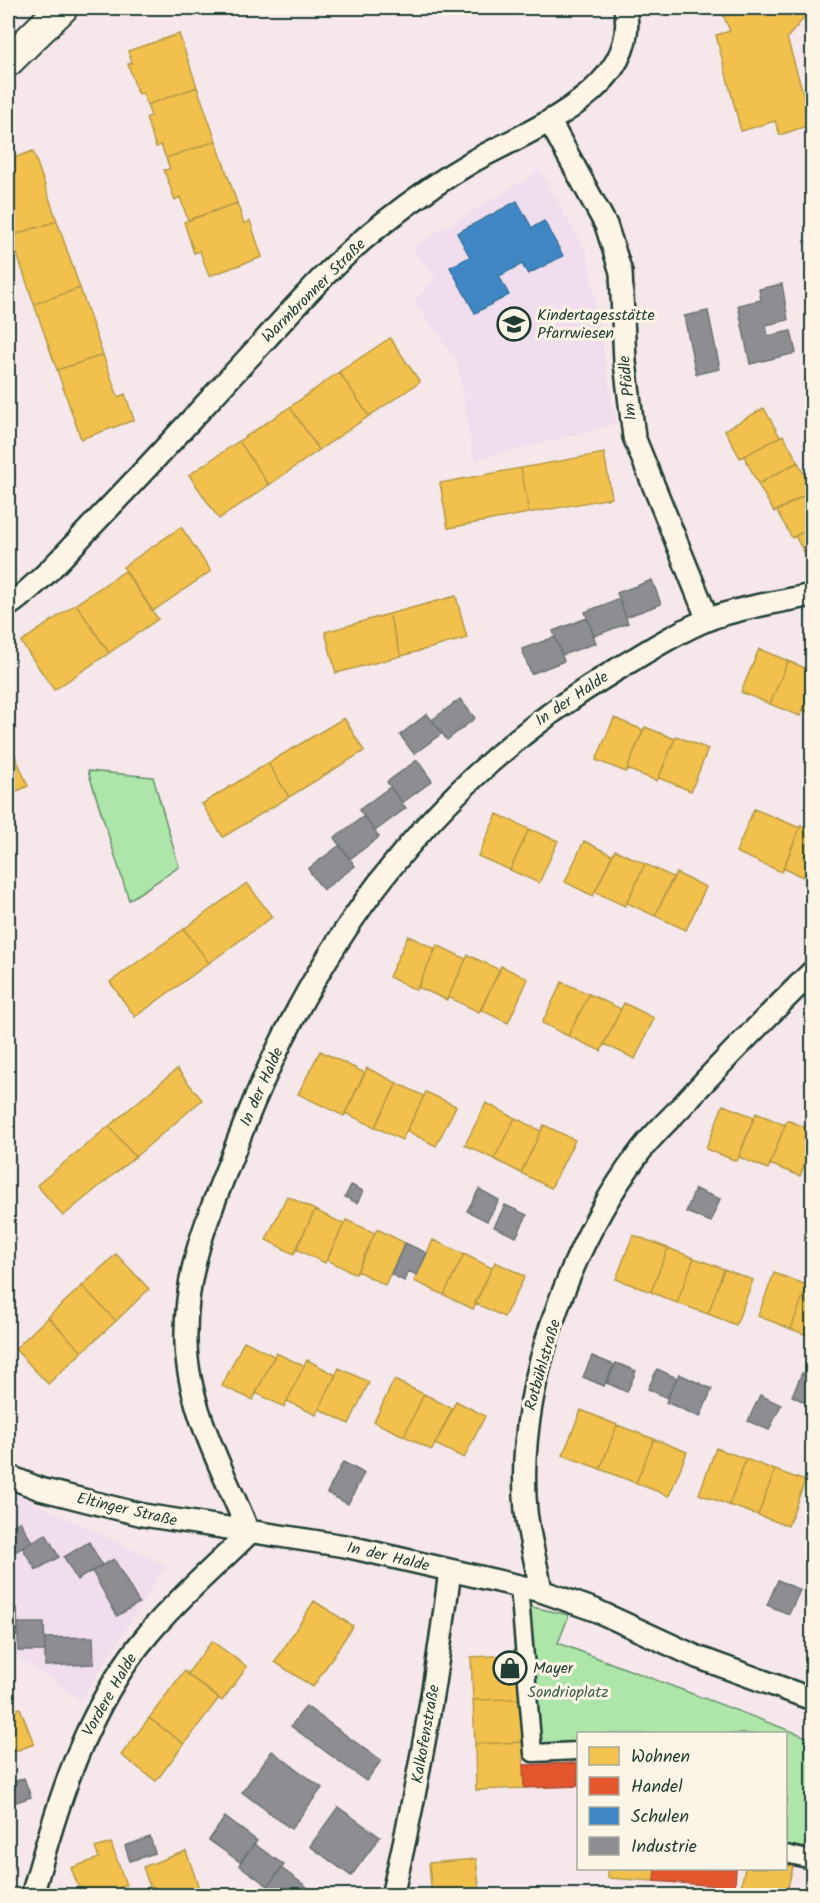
<svg xmlns="http://www.w3.org/2000/svg" width="820" height="1903" font-family="Kalam,sans-serif">
  <rect width="100%" height="100%" fill="#f5e7ea"/>
  <filter id="ink" filterUnits="userSpaceOnUse"><feTurbulence type="fractalNoise" baseFrequency=".0167" numOctaves="2"/><feDisplacementMap in="SourceGraphic" scale="12" xChannelSelector="R" yChannelSelector="G"/><feConvolveMatrix kernelMatrix="1 2 1 2 8 2 1 2 1" color-interpolation-filters="sRGB"/></filter>
  <g filter="url(#ink)">
    <path fill="#f0dded" d="M540,171L587,255L616,424L474,460L457,360L414,302L436,278L412,247Z
      M8,1491L166,1565L81,1700L8,1650Z"/>
    <path fill="#aee5a8" stroke="#66916e" stroke-width="1.5" d="M88,771L153,777L179,867L129,900Z
      M514,1603L569,1615L558,1643L812,1739V1860L786,1854V1734H578V1751L533,1753Z"/>
    <path fill="#f2c14e" stroke="#b39946" stroke-width="1.5" d="M720,8H812V12L810,11L787,38L812,124L780,135L775,121L741,131L716,35L730,31Z
      M179,34L197,87L147,105L143,93L138,94L128,64L132,63L128,51Z
      M197,87L216,141L166,158L161,145L156,147L146,118L151,116L147,105Z
      M216,141L237,203L188,220L180,197L175,200L164,170L170,169L166,158Z
      M33,151L57,221L11,236L8,226V160Z
      M237,203L244,224L250,221L262,257L209,276L200,251L194,253L184,222Z
      M57,221L80,288L34,304L11,236Z
      M80,288L103,355L57,370L34,304Z
      M390,338L420,382L369,416L339,372Z
      M103,355L118,397L125,394L134,420L81,439L57,370Z
      M339,372L369,416L319,450L290,407Z
      M290,407L319,450L269,485L239,441Z
      M764,408L780,437L740,458L725,430Z
      M783,435L798,462L758,484L744,456Z
      M239,441L269,485L219,519L189,475Z
      M604,453L612,498L529,513L521,468Z
      M798,462L812,491L774,512L758,484Z
      M521,468L529,513L448,528L440,483Z
      M812,491V527L792,538L777,511Z
      M181,527L211,571L153,611L123,567Z
      M812,527V564H811L795,536Z
      M125,571L158,619L109,653L76,604Z
      M456,596L467,638L401,656L389,614Z
      M76,604L109,653L54,690L21,642Z
      M389,614L401,656L336,673L325,632Z
      M759,649L788,661L770,704L741,692Z
      M788,661L812,671V686L800,716L770,704Z
      M812,686V714L803,710Z
      M344,718L364,751L289,797L268,763Z
      M614,718L643,730L626,772L596,760Z
      M645,727L675,739L657,781L627,769Z
      M676,736L708,749L691,791L659,778Z
      M8,739L28,786L8,795Z
      M268,763L289,797L223,837L202,804Z
      M754,809L800,828L782,872L736,852Z
      M497,814L529,829L510,870L478,856Z
      M801,825L812,830V881L783,868Z
      M529,829L558,841L539,883L510,870Z
      M584,841L612,855L593,896L565,882Z
      M615,850L645,864L625,906L595,892Z
      M645,864L673,877L655,916L627,903Z
      M676,873L706,887L686,930L655,916Z
      M247,883L272,917L209,963L184,929Z
      M184,929L209,963L135,1017L110,982Z
      M408,936L436,949L416,990L389,977Z
      M437,945L466,959L447,1000L418,987Z
      M468,955L500,970L479,1012L448,997Z
      M501,966L528,979L508,1023L481,1010Z
      M562,982L589,994L568,1036L542,1023Z
      M589,994L621,1009L601,1051L568,1036Z
      M624,1003L654,1018L635,1059L604,1044Z
      M320,1051L365,1073L344,1116L298,1094Z
      M367,1068L397,1083L375,1127L345,1113Z
      M177,1069L202,1100L135,1157L109,1126Z
      M397,1083L424,1096L402,1140L375,1127Z
      M426,1092L456,1106L436,1146L407,1131Z
      M486,1103L515,1118L494,1159L465,1145Z
      M723,1105L754,1117L737,1161L706,1149Z
      M756,1113L785,1125L768,1169L739,1157Z
      M515,1118L541,1131L521,1173L494,1159Z
      M787,1120L812,1130V1145L800,1176L770,1164Z
      M544,1125L575,1140L551,1188L521,1173Z
      M109,1126L135,1157L63,1216L37,1185Z
      M287,1196L315,1210L294,1254L266,1240Z
      M315,1210L344,1224L325,1263L296,1249Z
      M346,1220L375,1233L356,1274L327,1260Z
      M377,1229L405,1243L385,1285L357,1271Z
      M633,1235L668,1248L651,1292L616,1279Z
      M433,1240L464,1254L444,1295L414,1281Z
      M668,1248L694,1258L677,1303L651,1292Z
      M116,1254L149,1289L116,1321L82,1286Z
      M464,1254L492,1268L473,1309L444,1295Z
      M694,1258L724,1269L708,1314L677,1303Z
      M495,1262L525,1276L504,1317L475,1303Z
      M724,1269L753,1280L736,1325L708,1314Z
      M774,1273L807,1285L791,1329L758,1316Z
      M807,1285L812,1287V1337L791,1329Z
      M82,1286L116,1321L82,1352L48,1317Z
      M48,1317L82,1352L48,1384L15,1349Z
      M244,1341L274,1356L253,1400L222,1386Z
      M276,1353L304,1366L284,1407L256,1393Z
      M307,1360L336,1375L316,1415L287,1401Z
      M339,1368L369,1382L349,1424L319,1409Z
      M394,1380L424,1394L404,1436L374,1422Z
      M424,1394L453,1409L432,1450L404,1436Z
      M456,1401L485,1416L464,1458L435,1444Z
      M581,1410L617,1425L600,1469L563,1455Z
      M617,1425L654,1439L636,1483L600,1469Z
      M654,1439L687,1452L669,1496L636,1483Z
      M716,1448L746,1459L729,1505L699,1494Z
      M746,1459L775,1470L758,1515L729,1505Z
      M775,1470L805,1481L788,1526L758,1515Z
      M314,1601L353,1626L313,1687L275,1662Z
      M212,1641L247,1667L222,1701L187,1674Z
      M520,1655L521,1699L473,1700L471,1657Z
      M184,1671L219,1698L184,1744L149,1718Z
      M521,1699L523,1742L475,1744L473,1700Z
      M20,1708L34,1744L8,1754V1712Z
      M149,1718L184,1744L156,1781L121,1755Z
      M523,1742L524,1788L476,1790L475,1744Z
      M111,1843L126,1885L99,1896H82L71,1868L99,1858L95,1848Z
      M186,1851L200,1891L188,1896H153L143,1867Z
      M476,1859L480,1896H432L429,1863Z
      M786,1859L794,1861L786,1896H739L745,1868H786Z
      M608,1868H655L654,1881L608,1878Z"/>
    <path fill="#e4572e" stroke="#a94f30" stroke-width="1.5" d="M578,1763V1786L524,1788L523,1765Z
      M655,1868H736L735,1887L654,1881Z"/>
    <path fill="#3f88c5" stroke="#35729a" stroke-width="1.5" d="M517,201L532,228L544,221L563,256L528,274L522,264L499,276L509,295L475,313L450,267L470,257L457,233Z"/>
    <path fill="#8d8d92" stroke="#6c7576" stroke-width="1.5" d="M782,284L788,320L766,325L768,336L791,331L796,353L750,364L738,305L761,300L759,289Z
      M708,311L720,369L696,374L684,316Z
      M652,580L661,604L626,617L617,593Z
      M619,599L628,623L594,636L585,612Z
      M587,618L596,643L562,655L553,631Z
      M555,637L564,661L531,674L522,649Z
      M460,699L475,718L447,740L432,720Z
      M427,714L442,733L414,754L400,735Z
      M417,760L432,781L402,803L387,782Z
      M390,787L406,808L375,831L359,810Z
      M364,816L379,837L350,859L334,838Z
      M340,845L355,866L323,890L308,869Z
      M351,1185L363,1191L357,1203L345,1197Z
      M479,1189L499,1200L487,1221L467,1211Z
      M695,1189L720,1199L711,1222L686,1212Z
      M505,1205L527,1215L516,1237L494,1227Z
      M405,1243L427,1253L417,1275L408,1271L404,1281L391,1274Z
      M592,1356L614,1365L604,1386L583,1377Z
      M616,1363L636,1371L627,1392L607,1383Z
      M657,1369L677,1378L667,1398L648,1389Z
      M802,1373L812,1377V1406L792,1396Z
      M679,1374L712,1389L700,1417L666,1402Z
      M760,1395L781,1405L769,1430L748,1421Z
      M343,1462L364,1473L348,1504L327,1493Z
      M20,1521L32,1542L8,1556V1528Z
      M46,1534L59,1557L36,1570L22,1547Z
      M89,1542L102,1565L77,1580L64,1557Z
      M114,1559L139,1603L117,1616L92,1571Z
      M778,1580L800,1590L789,1614L767,1605Z
      M812,1604V1622L806,1619Z
      M8,1608H17L18,1636H8Z
      M18,1623H44L45,1651H18Z
      M93,1637L94,1664L45,1666V1638Z
      M306,1706L381,1761L366,1781L291,1726Z
      M272,1751L322,1788L291,1829L242,1792Z
      M24,1778L31,1797L8,1805V1784Z
      M338,1807L380,1837L351,1876L310,1846Z
      M225,1817L257,1841L240,1862L209,1840Z
      M150,1837L155,1853L130,1861L125,1846Z
      M254,1844L284,1865L268,1886L239,1865Z
      M281,1868L311,1890L307,1896H276L266,1889Z"/>
    <g fill="none" stroke-linecap="round" stroke-linejoin="round">
      <g stroke="#1f3d34" stroke-width="21">
        <path id="pedestrian" d="M519,1586L533,1753L578,1751
          M786,1854L812,1860"/>
      </g>
      <g stroke="#1f3d34" stroke-width="26">
        <path id="minor" d="M550,122L606,225L621,272L625,362L634,437L708,620
          M8,606C43,581 72,546 102,515C157,458 209,400 263,342C300,301 337,259 382,224C411,201 442,179 475,160C530,130 642,89 625,8
          M8,1476L40,1489L143,1515L345,1546L541,1591L595,1610L697,1657L812,1699
          M249,1533C225,1474 188,1409 186,1344C184,1265 210,1213 238,1141C313,945 434,779 616,670C646,652 677,632 709,619C742,607 779,602 812,595
          M541,1591C537,1565 529,1538 526,1511C515,1392 569,1247 639,1153C651,1136 668,1121 682,1106C724,1059 768,1016 812,972
          M32,1896C57,1804 86,1707 149,1633C179,1597 216,1566 249,1533
          M392,1896C418,1788 436,1681 450,1571"/>
      </g>
      <g stroke="#1f3d34" stroke-width="34">
        <path id="secondary" d="M8,61L62,8"/>
      </g>
      <use href="#pedestrian" stroke="#fcf5e5" stroke-width="16"/>
      <use href="#minor" stroke="#fcf5e5" stroke-width="21"/>
      <use href="#secondary" stroke="#fcf5e5" stroke-width="30"/>
    </g>
  </g>
  <defs>
    <g id="school-ring" transform="scale(1.725)"><circle r="9.5" fill="#fcf5e5" stroke="#1f3d34" stroke-width="1.5"/><path d="M0-5L7-2L0 1L-7-2ZM-4 1L0 2.5L4 1V4Q0 6-4 4Z" fill="#1f3d34"/></g>
    <g id="shop-ring" transform="scale(1.725)"><circle r="9.5" fill="#fcf5e5" stroke="#1f3d34" stroke-width="1.5"/><path d="M-5-2.5h2.3a2.7 3.5 0 0 1 5.4 0H5L5.5 6h-11ZM-1.5-2.5h3a1.5 2.3 0 0 0-3 0Z" fill="#1f3d34"/></g>
  </defs>
  <g fill-rule="evenodd">
    <use href="#school-ring" x="514" y="324"/>
    <use href="#shop-ring" x="510" y="1668"/>
  </g>
  <g text-anchor="middle" dominant-baseline="central" stroke-width="6" stroke-linejoin="round" paint-order="stroke">
    <g font-size="16" fill="#1f3d34" stroke="#fcf5e5">
      <text transform="translate(314 291) rotate(-45)">Warmbronner Straße</text>
      <text transform="translate(628 388) rotate(-96)">Im Pfädle</text>
      <text transform="translate(572 699) rotate(-34)">In der Halde</text>
      <text transform="translate(262 1087) rotate(-66)">In der Halde</text>
      <text transform="translate(543 1365) rotate(-74)">Rotbühlstraße</text>
      <text transform="translate(127 1510) rotate(13)">Eltinger Straße</text>
      <text transform="translate(388 1557) rotate(13)">In der Halde</text>
      <text transform="translate(110 1695) rotate(-60)">Vordere Halde</text>
      <text transform="translate(426 1734) rotate(-80)">Kalkofenstraße</text>
    </g>
    <g font-size="16" fill="#1f3d34" stroke="#fcf5e5" text-anchor="start">
      <text x="537" y="315">Kindertagesstätte<tspan x="537" dy="18">Pfarrwiesen</tspan></text>
      <text x="533" y="1668">Mayer</text>
    </g>
    <g font-size="16" fill="#3c5f4b" stroke="#fcf5e5">
      <text x="568" y="1692">Sondrioplatz</text>
    </g>
  </g>
  <rect width="820" height="1903" fill="none" stroke="#fcf5e5" stroke-width="30"/>
  <rect x="15" y="15" width="790" height="1873" fill="none" stroke="#1f3d34" stroke-width="2" filter="url(#ink)"/>
  <rect x="577" y="1732" width="210" height="138" fill="#fcf5e5" stroke="#a4ab9e" stroke-width="1.5"/>
  <rect x="589" y="1747" width="30" height="18" fill="#f2c14e" stroke="#a4ab9e" stroke-width="1.5"/>
  <text x="631" y="1762" font-size="18" fill="#1f3d34">Wohnen</text>
  <rect x="589" y="1777" width="30" height="18" fill="#e4572e" stroke="#a4ab9e" stroke-width="1.5"/>
  <text x="631" y="1792" font-size="18" fill="#1f3d34">Handel</text>
  <rect x="589" y="1807" width="30" height="18" fill="#3f88c5" stroke="#a4ab9e" stroke-width="1.5"/>
  <text x="631" y="1822" font-size="18" fill="#1f3d34">Schulen</text>
  <rect x="589" y="1837" width="30" height="18" fill="#8d8d92" stroke="#a4ab9e" stroke-width="1.5"/>
  <text x="631" y="1852" font-size="18" fill="#1f3d34">Industrie</text>
</svg>
